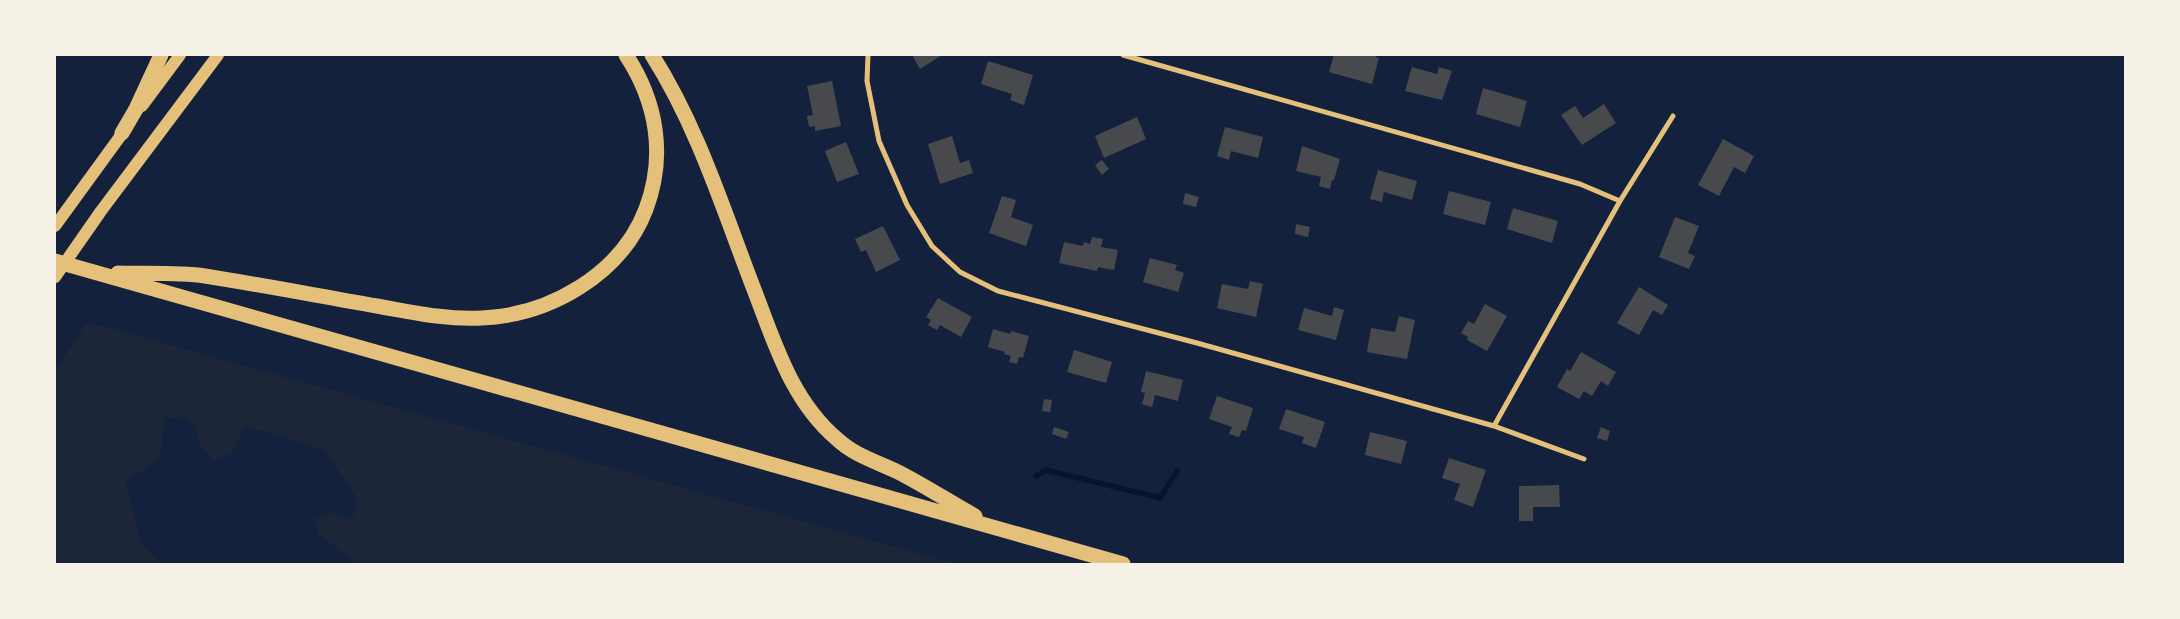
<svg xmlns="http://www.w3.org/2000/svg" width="2180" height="619" font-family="Poppins,sans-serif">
  <rect width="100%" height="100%" fill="#14213d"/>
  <path fill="#1d2539" d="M87,322L956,564H354L349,557L319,534L315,519L329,513L349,520L357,510L356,497L325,450L246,426L231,454L214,461L201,447L194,425L180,417L165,418L159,459L126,481L140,543L163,564H55V371Z"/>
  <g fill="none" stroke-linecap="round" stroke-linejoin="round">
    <path stroke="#0b132b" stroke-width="5.5" d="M1036,476L1046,470L1160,498L1177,471"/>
  </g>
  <path fill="#48494c" d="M912,55H942L920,69Z
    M1334,55H1377L1376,58H1379L1372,84L1329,72Z
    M988,61L1033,75L1024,105L1010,100L1012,94L981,84Z
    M1412,67L1437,74L1439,67L1452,71L1442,100L1405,91Z
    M832,81L841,126L815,131V126L809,127L807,116L813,115L807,86Z
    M1483,88L1527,101L1520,127L1476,114Z
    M1604,104L1616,123L1582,145L1561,115L1575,106L1583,118Z
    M1137,117L1146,139L1104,158L1095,136Z
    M1225,127L1263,137L1258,158L1231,151L1229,160L1217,156Z
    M952,136L960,163L969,160L973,173L940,184L928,144Z
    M1723,139L1754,156L1745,173L1734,167L1719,196L1698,185Z
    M846,142L859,174L837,182L825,151Z
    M1302,146L1340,159L1334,180H1332L1330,189L1319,186L1321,177L1296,171Z
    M1102,160L1109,169L1102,175L1095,165Z
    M1378,170L1417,181L1412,200L1384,192L1382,202L1370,199Z
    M1449,191L1491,202L1485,225L1443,214Z
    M1185,193L1199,197L1196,207L1183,204Z
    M1002,196L1016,200L1011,217L1033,225L1026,246L989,233Z
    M1513,208L1558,221L1552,243L1507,229Z
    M1675,217L1699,226L1688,253L1695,256L1689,269L1659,257Z
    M1296,224L1310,227L1308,237L1295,234Z
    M883,226L900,260L876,272L866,250L861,252L855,239Z
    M1092,237L1103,239L1101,247L1118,250L1114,270L1098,267L1097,271L1059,263L1064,242L1083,246L1084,242L1090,244Z
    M1150,258L1177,265L1175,270L1184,273L1178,292L1143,282Z
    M1250,281L1263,284L1256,317L1217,308L1222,284L1248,289Z
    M1639,287L1668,305L1662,315L1653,310L1639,335L1617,323Z
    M938,298L972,317L961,337L940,325L937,330L928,325L931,320L926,317Z
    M1485,304L1507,316L1487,351L1467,340L1468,337L1461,333L1468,321L1474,324Z
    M1334,307L1344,310L1336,340L1298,330L1304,308L1332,316Z
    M1399,316L1415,320L1407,359L1367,352L1371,328L1395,332Z
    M993,329L1010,334L1011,331L1029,336L1023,358L1019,357L1017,364L1009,362L1011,356L1004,354L1005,352L988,347Z
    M1074,350L1112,362L1106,383L1067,372Z
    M1581,352L1616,372L1608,386L1601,381L1592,396L1584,391L1579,399L1557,387L1567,369L1570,371Z
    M1146,371L1183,380L1178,401L1155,395L1152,407L1142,404L1145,393L1141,392Z
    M1217,396L1253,408L1246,431L1242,430L1239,437L1229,434L1232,427L1209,419Z
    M1044,399L1052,400L1050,412L1042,411Z
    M1286,409L1325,422L1316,448L1302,443L1304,437L1279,429Z
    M1054,427L1069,432L1066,439L1052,434Z
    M1601,427L1610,431L1607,441L1597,438Z
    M1370,432L1407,441L1401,464L1365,455Z
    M1449,458L1486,470L1473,507L1454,500L1460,484L1442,478Z
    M1559,485L1560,507H1533V521H1519V486Z"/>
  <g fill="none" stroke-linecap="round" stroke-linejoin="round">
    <path stroke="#e5c07b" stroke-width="5" d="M868,55L867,81L879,141L907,205L932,246L960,272L998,291L1197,343L1494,426L1584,459
      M1123,55L1580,184L1620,201
      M1494,426L1620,201L1673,116"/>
    <path stroke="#e5c07b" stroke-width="12" d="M142,106L180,55
      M55,226L127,127
      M55,277L101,211L218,55"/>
    <path stroke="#e5c07b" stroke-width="15" d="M652,55C698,127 724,212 755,292C775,344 792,401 837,439C855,456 878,462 900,473C925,486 950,502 975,516
      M122,133L136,109L161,55
      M55,261L1123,564
      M118,273C146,274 177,272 205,276C262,285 319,296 377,306C411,312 446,320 482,318C549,315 621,275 646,209C666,156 657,102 626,55"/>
  </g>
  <rect width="2180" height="619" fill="none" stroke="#f6f1e7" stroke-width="112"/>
</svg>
